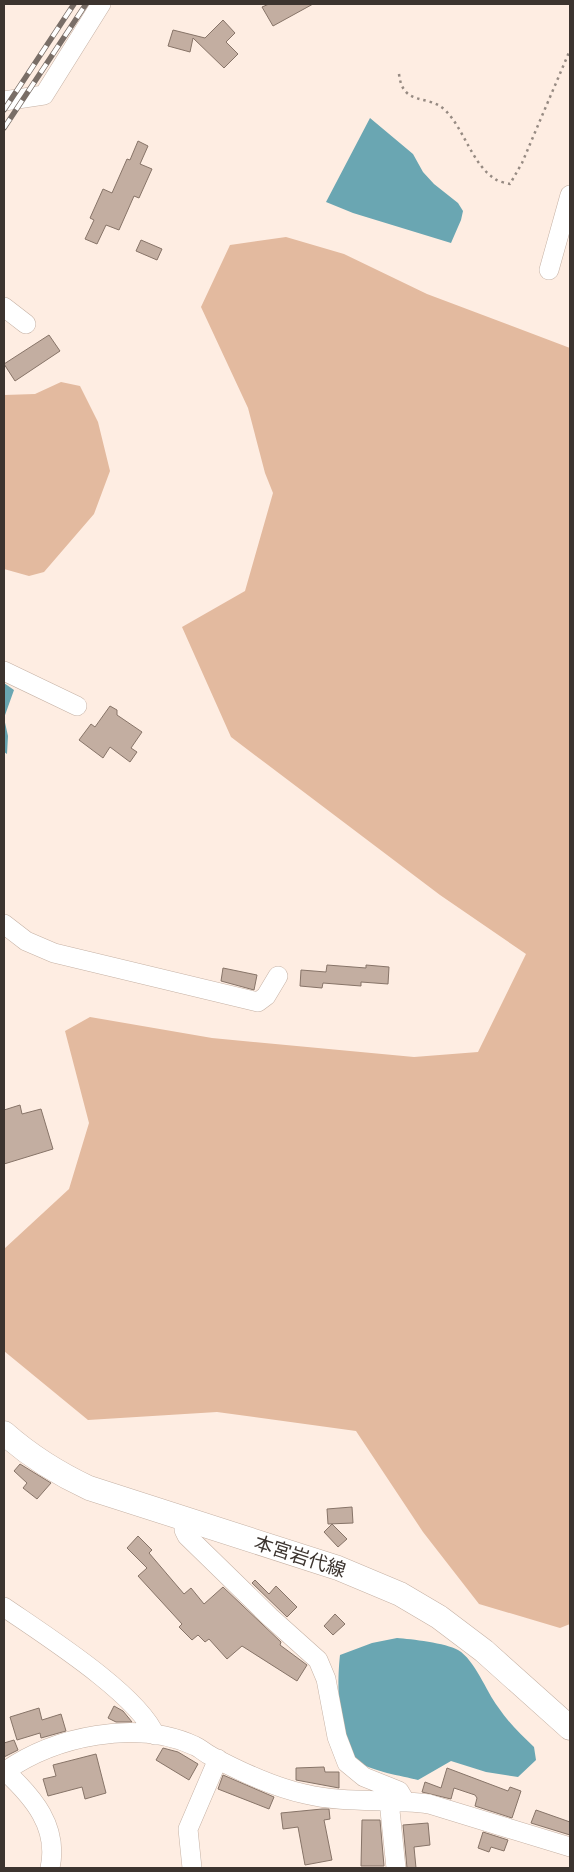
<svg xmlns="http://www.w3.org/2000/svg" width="574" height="1872" font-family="Mulish,'Noto Sans JP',sans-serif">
  <rect width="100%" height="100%" fill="#feede2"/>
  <path fill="#e3ba9f" d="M286,237L344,254L427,294L570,348V1624L560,1628L479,1604L423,1532L356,1431L217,1412L88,1420L4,1351V1249L69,1189L89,1123L65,1031L90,1017L212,1038L414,1057L478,1052L526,954L440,895L231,737L182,627L245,591L273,493L265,473L248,408L201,307L230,245Z
    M61,382L80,386L98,422L110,471L94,514L44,572L29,576L4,569V395L35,394Z"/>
  <path fill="#6aa6b2" d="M370,118L413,154L423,172L434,184L458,203L463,211L461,220L451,243L353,213L326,202Z
    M4,683L14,690L4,718L8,736L7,754L4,752Z
    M397,1638C411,1639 446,1643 458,1650C475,1660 486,1691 498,1707C508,1722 521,1735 534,1747L536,1760L518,1777L486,1772L451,1761L418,1780C402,1776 371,1771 359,1762C336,1745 337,1681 340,1655L372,1643Z"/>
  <path fill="#c3aea1" stroke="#877468" d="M269,4H313L273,26L262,7Z
    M223,20L235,33L226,42L238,54L224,68L193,38L190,52L168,46L173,30L205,38Z
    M138,141L148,146L140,164L152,169L139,198L134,196L119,230L106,225L97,244L85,239L94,220L90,218L103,189L112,193L127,159L130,160Z
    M141,240L162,249L157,260L136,251Z
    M49,335L60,351L15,381L4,364Z
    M110,706L117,710V715L142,732L131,748L137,752L130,762L110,747L103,758L79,740L91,724L95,727Z
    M327,965L366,968V965L389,967L388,984L361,982V986L323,983L322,988L300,986L301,970L326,972Z
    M223,968L257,975L254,990L221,981Z
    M20,1105L22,1114L41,1109L53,1149L4,1164V1110Z
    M20,1464L51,1483L37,1499L23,1488L27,1483L14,1471Z
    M352,1507L353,1523L328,1524L327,1509Z
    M332,1524L347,1539L338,1547L324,1532Z
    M138,1536L152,1550L149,1553L184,1594L191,1588L204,1604L223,1587L281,1642L280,1645L307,1665L297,1681L242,1646L227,1659L209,1639L205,1642L198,1635L192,1640L179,1627L182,1624L138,1576L147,1568L127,1548Z
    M255,1580L269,1594L276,1586L297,1607L287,1617L252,1583Z
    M335,1614L345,1624L333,1635L324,1626Z
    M114,1706L123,1711L132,1722H116L108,1718Z
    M39,1708L42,1720L61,1714L66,1731L41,1738L40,1733L17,1740L10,1717Z
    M14,1740L18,1750L4,1757V1743Z
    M163,1748L178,1752L198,1764L189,1780L156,1760Z
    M96,1754L106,1793L85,1799L82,1787L48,1796L43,1779L56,1776L53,1765Z
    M324,1767L325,1772H339V1788L296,1780V1768Z
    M447,1768L508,1791L510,1787L521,1791L512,1818L475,1806L477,1798L475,1795L454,1788L451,1799L422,1792L425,1782L441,1788Z
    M223,1775L274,1797L269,1809L218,1789Z
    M322,1809H329L330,1819L324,1820L332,1860L305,1865L298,1827L283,1829L281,1813Z
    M536,1810L570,1822V1835L531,1823Z
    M362,1820H380L384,1866H361Z
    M428,1823L430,1845L414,1847L416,1868H407L403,1825Z
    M483,1832L508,1840L504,1851L491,1847L489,1852L478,1848Z"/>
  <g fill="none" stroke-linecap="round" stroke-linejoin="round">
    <g stroke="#c5b1a4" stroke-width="20">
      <path id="minor" d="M4,101L44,95L101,4
        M549,270L570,195
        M4,307L26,324
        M4,671L77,706
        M4,924L26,941L54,953L258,1002L266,996L278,976
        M184,1518V1530L187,1536L270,1617L318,1660L326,1679L337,1737L347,1763L364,1777L399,1791L405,1801
        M4,1607C43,1634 138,1694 155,1735
        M5,1771C33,1797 59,1827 50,1868
        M4,1772C55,1736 136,1719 195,1746C200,1748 205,1753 211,1756C239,1771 273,1787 305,1794C346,1804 388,1798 429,1804L570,1847
        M389,1801L396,1868
        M192,1868L188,1829L218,1759"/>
    </g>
    <g stroke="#c5b1a4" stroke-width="25">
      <path id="major" d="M4,1433C30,1456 57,1473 89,1488L338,1568L400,1594L439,1617L484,1651L570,1728"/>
    </g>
    <path stroke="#968a82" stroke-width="2.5" stroke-dasharray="2.5 4" stroke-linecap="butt" d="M399,74C403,108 429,93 446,111C465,131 472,164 495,179C499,182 506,183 510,184L522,163L570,50"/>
    <use href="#minor" stroke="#fff" stroke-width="19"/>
    <use href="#major" stroke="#fff" stroke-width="24"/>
    <g stroke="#796e67" stroke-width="5.5">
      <path id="rail" d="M4,110L74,4
        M4,128L86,4"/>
    </g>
    <use href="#rail" stroke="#fff" stroke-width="4" stroke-dasharray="11" stroke-linecap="butt"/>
  </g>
  <g text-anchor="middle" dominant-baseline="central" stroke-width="5" stroke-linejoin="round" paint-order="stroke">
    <g font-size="19" fill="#3c342f" stroke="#fff">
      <text transform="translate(300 1556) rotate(18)">本宮岩代線</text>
    </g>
  </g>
  <rect width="574" height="1872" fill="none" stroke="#3c342f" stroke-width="10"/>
</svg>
